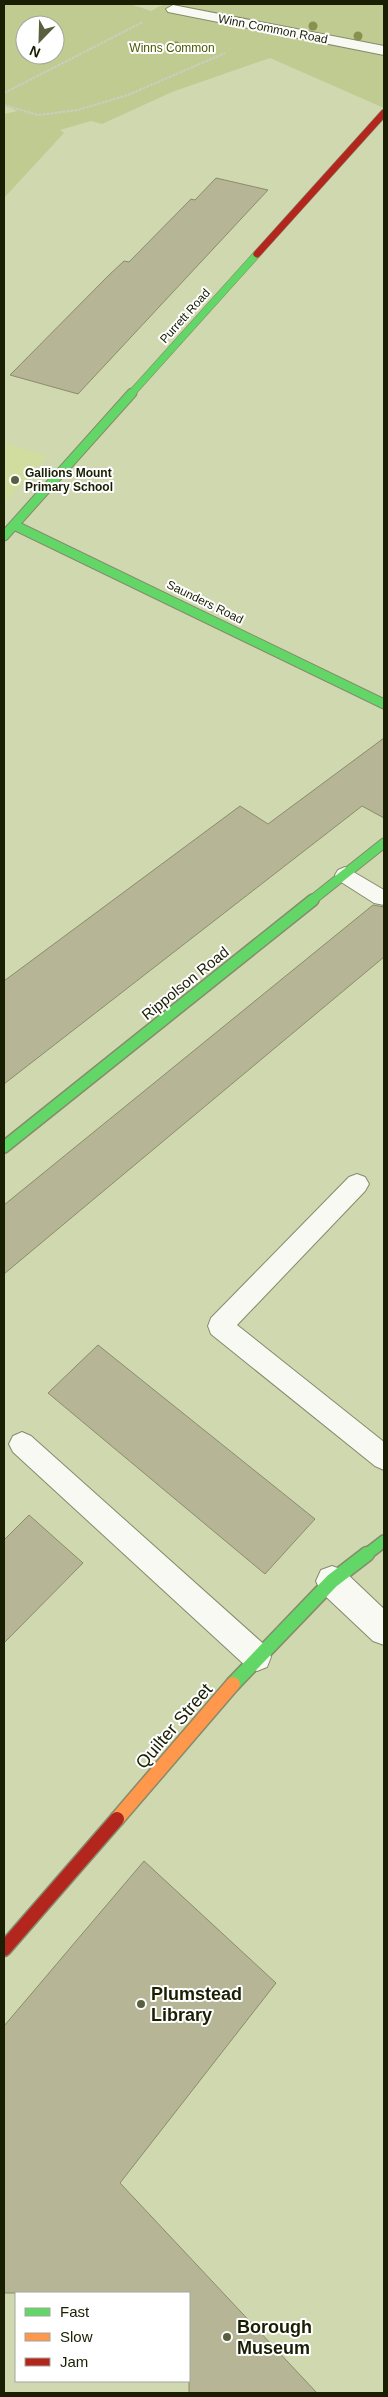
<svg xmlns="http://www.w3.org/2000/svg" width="388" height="2397" font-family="Helvetica,sans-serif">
  <rect width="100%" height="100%" fill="#d0d8b0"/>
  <path fill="#d1dd9e" d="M4,443L47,456L4,504Z"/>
  <path fill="#c0cb91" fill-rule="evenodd" d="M4,4H130L151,11L164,4H384V108L270,58L172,92L102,124L91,121L60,130L64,133L4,198V114L17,111L4,105ZM25,25H55V55H25Z"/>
  <path fill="#b6b696" stroke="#8b8c6a" d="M216,178L268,190L78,394L10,375L109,275L124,261L129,262L191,199L195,200Z
    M384,738V818L362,806L4,1084V981L240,806L268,824Z
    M373,905L384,907V957L4,1274V1205Z
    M98,1345L315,1519L265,1574L48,1393Z
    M29,1515L83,1563L4,1643V1540Z
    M144,1861L276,1983L120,2183L317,2393H189V2293H4V2026Z"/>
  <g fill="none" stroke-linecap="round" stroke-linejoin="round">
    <g stroke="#858b6b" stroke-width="2">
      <path id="lane" d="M345,867L384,890V905L374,903L338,880L335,875L338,870Z
        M357,1174L365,1177L369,1184L365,1191L237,1325L384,1442V1470L375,1466L211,1334L208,1326L211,1318L349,1177Z
        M22,1432L31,1436L267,1647L271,1657L267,1667L257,1671L247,1667L13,1452L9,1444L13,1436Z"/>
    </g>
    <g stroke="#858b6b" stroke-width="2">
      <path id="street" d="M173,5L384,46V55L168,12L166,9Z
        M332,1566L343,1570L384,1609V1645L373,1641L321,1592L316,1581L321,1570Z"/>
    </g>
    <g stroke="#858b6b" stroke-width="8">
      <path id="fast-far3" d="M131,394L257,254"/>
    </g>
    <g stroke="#858b6b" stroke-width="11">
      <path id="fast-far2" d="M14,525L384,704
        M4,536L132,393
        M311,901L384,843"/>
    </g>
    <g stroke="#858b6b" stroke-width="14">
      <path id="fast-far1" d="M4,1147L313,900
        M366,1555L384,1541"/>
    </g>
    <g stroke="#858b6b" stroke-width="17">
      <path id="fast" d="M233,1684L332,1581L367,1554"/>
    </g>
    <g stroke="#858b6b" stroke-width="17">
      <path id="slow" d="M117,1819L233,1684"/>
    </g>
    <g stroke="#858b6b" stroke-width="8">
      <path id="jam-far1" d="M257,254L384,113"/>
    </g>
    <g stroke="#858b6b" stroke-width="17">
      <path id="jam" d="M4,1949L117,1819"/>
    </g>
    <path stroke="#cbcdc1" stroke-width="2" stroke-dasharray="3 1" stroke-linecap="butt" d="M4,93L143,22
      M4,105L38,115L78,110L128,95L225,53"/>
    <use href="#lane" fill="#f8f9f3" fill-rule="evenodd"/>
    <use href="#street" fill="#f8f9f3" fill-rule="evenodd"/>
    <use href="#fast-far3" stroke="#63d668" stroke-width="7"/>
    <use href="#fast-far2" stroke="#63d668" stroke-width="9"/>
    <use href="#fast-far1" stroke="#63d668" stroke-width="11"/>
    <use href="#fast" stroke="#63d668" stroke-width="14"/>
    <use href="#slow" stroke="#ff974d" stroke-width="14"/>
    <use href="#jam-far1" stroke="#b3261e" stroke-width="7"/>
    <use href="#jam" stroke="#b3261e" stroke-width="14"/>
  </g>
  <g fill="#889150">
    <circle cx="313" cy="26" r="4.5"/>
    <circle cx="358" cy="36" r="4.5"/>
    <circle cx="176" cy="46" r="4.5"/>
  </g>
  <g fill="#5a5f3f" stroke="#fff" stroke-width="2">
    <circle cx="15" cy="480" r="5"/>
    <circle cx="141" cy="2004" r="5"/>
    <circle cx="227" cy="2337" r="5"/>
  </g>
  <g text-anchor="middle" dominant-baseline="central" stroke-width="4" stroke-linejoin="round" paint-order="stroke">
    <g font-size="12" fill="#1a1e02" stroke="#fff">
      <text transform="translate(273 29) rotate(11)">Winn Common Road</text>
      <text transform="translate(185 316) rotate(-48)">Purrett Road</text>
      <text transform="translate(205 602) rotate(26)">Saunders Road</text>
    </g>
    <g font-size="12" fill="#4d5702" stroke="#fff">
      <text x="172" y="48">Winns Common</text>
    </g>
    <g font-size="12" font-weight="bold" fill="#1a1e02" stroke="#fff" text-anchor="start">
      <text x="25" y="473">Gallions Mount<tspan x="25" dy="14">Primary School</tspan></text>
    </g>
    <g font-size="15" fill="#1a1e02" stroke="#fff">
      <text transform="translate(185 983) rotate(-39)">Rippolson Road</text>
    </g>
    <g font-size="18" fill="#1a1e02" stroke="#fff">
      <text transform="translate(174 1726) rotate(-49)">Quilter Street</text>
    </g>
    <g font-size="18" font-weight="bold" fill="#1a1e02" stroke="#fff" text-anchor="start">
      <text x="151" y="1994">Plumstead<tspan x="151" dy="21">Library</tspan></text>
      <text x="237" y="2327">Borough<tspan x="237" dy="21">Museum</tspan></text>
    </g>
  </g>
  <rect width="388" height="2397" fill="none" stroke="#1a1e02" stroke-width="10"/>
  <rect x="15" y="2292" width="175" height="90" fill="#ffffff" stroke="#a3a59a"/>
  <rect x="25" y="2308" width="25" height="8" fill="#63d668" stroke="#a3a59a"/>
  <text x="60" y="2317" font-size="15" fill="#1a1e02">Fast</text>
  <rect x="25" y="2333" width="25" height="8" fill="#ff974d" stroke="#a3a59a"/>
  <text x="60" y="2342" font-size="15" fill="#1a1e02">Slow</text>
  <rect x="25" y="2358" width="25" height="8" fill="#b3261e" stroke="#a3a59a"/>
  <text x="60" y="2367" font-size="15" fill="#1a1e02">Jam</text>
  <g transform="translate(40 40) rotate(203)"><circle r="24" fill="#ffffff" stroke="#a3a59a"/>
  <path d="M0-4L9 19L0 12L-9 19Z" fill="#5a5f3f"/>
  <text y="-8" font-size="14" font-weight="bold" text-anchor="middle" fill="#1a1e02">N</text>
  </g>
</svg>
